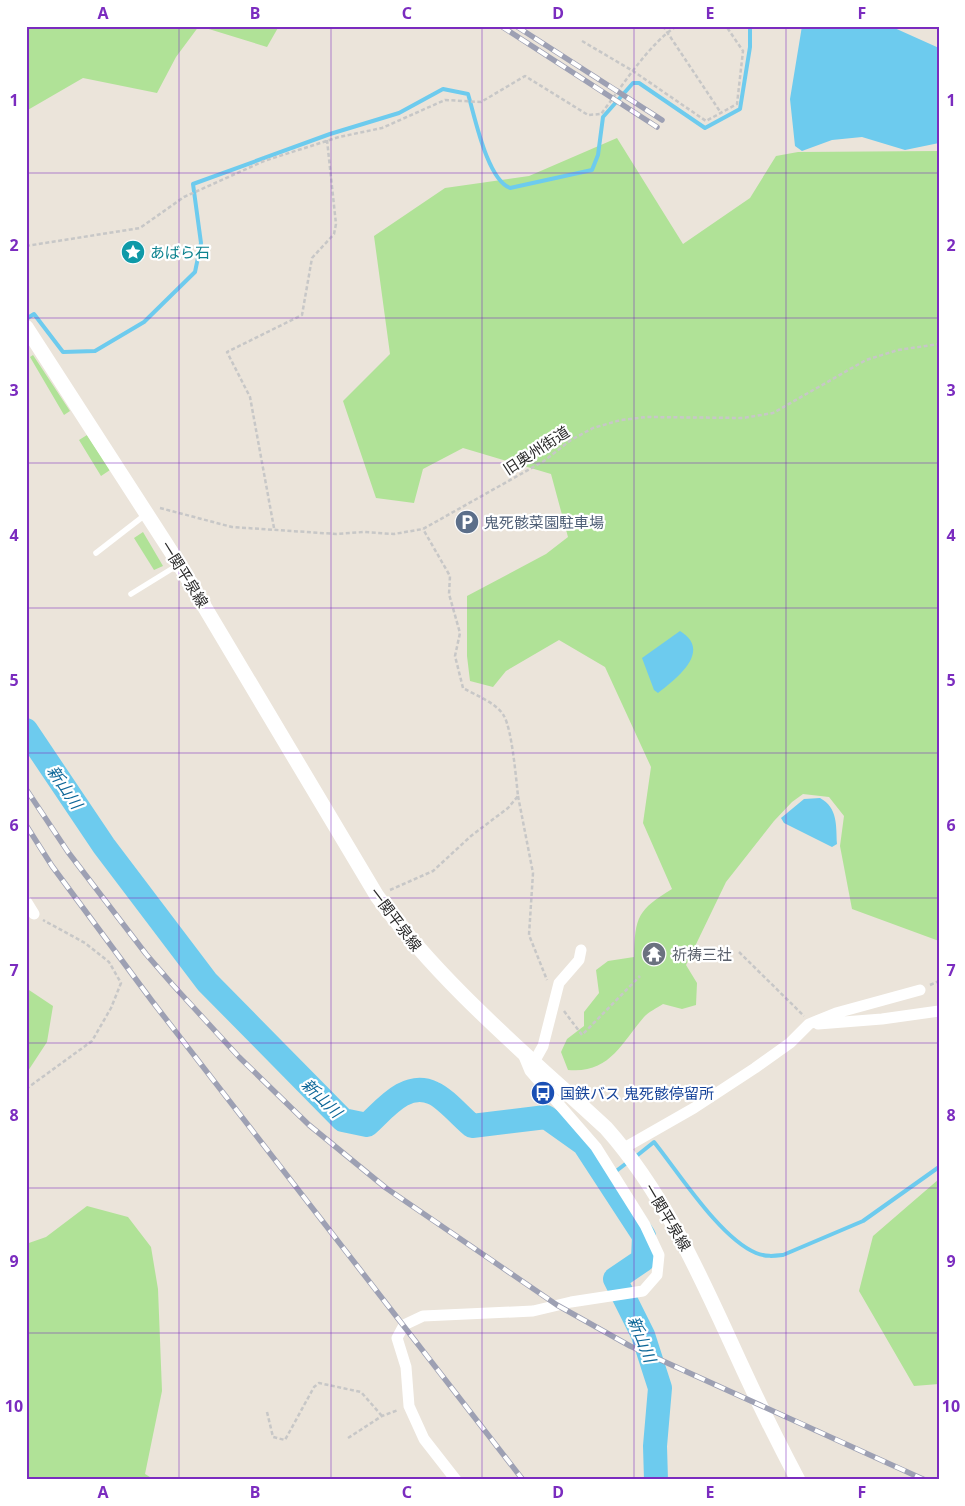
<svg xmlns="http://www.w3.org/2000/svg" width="965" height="1506" font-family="'Noto Sans','Noto Sans JP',sans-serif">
  <rect width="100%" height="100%" fill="#ebe4da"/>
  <path fill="#b0e297" d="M26,26H199L176,57L157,93L83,78L26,111Z
    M199,26H279L267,47Z
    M617,138L683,244L750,198L776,156L798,152L939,151V941L852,909L840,846L844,816L829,797L803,794L792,802L774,821L726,882L686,965L697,983L696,1005L682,1009L663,1004C657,1008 648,1012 644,1017C621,1044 609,1074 568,1070L561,1052L567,1039L584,1026V1012L599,993L596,970L608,961L634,957C635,916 638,910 672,889L643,823L651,767L605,667L559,640L506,671L493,687L470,681L467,656V596L546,554L568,537L551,474L463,448L423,469L414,503L376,498L343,401L390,354L374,236L445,188L529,176Z
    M33,355L70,411L64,415L30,357Z
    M87,435L110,470L101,476L79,440Z
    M143,532L163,566L154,570L134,538Z
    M26,988L53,1006L47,1042L26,1074Z
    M939,1179V1384L914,1386L859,1291L873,1236Z
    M87,1206L128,1217L151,1247L158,1289L162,1391L145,1474L155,1480H26V1244L46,1237Z"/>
  <path fill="#6dcbee" d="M802,26H890L939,48V143L905,150L862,137L832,140L802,151L795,146L790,99Z
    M680,631C713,651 676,679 658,693L654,690L642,658Z
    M820,798C838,808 836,825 837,844L832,847L784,823L781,818L804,799Z"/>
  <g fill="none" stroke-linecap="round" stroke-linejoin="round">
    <path stroke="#6dcbee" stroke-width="4" d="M26,319L34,314L63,352L95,351L144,322L195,272L201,243L193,184L330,134L399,113L443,89L468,94C475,117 487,179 510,188L592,170L598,155L603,117L633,83H639L705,128L740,109L750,47V26
      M634,1158L654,1142C679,1173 720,1238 756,1253C766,1257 774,1256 783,1255L863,1221L939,1167
      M607,1178L628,1162"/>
    <path stroke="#6dcbee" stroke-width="24" d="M26,730L104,846L207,982L343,1120L367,1125C384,1110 406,1080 433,1093C445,1098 461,1117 472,1126L546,1117L584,1144L644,1236L643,1260L615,1279L643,1335L660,1388L655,1446L656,1480"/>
    <path stroke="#c7c7c7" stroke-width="2.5" stroke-dasharray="4 2.5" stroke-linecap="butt" d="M663,26L721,113
      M582,41L633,71L706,121L737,104L743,51L726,26
      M26,246L140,228L184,197L264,161L339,137L382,128L445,100L481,102L525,76L588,115L601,114C621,88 650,42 677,26
      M160,508L232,527L336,534L364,532L394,534L423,529L544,461L571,440L593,428L621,420L646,417L743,418L773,413L866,360L898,350L939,344
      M274,528L250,397L227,352L302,315L312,258L334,234L336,224L327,140
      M518,796L533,873L529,935L547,980
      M390,890L433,871L471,836L508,808L518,796C516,778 512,730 504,716C497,703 475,695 463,688L455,656L460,633L449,594L450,576L423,529
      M739,952L804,1016
      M930,985L939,981
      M564,1011L582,1035L640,976
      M26,1089L92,1041L111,1008L121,983L109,962L85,943L43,920
      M267,1412L273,1437L285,1440L314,1387L319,1383L361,1392L382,1416
      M348,1438L382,1416L398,1410"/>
    <path stroke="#fff" stroke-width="5.5" d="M96,553L145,515
      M131,594L178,565"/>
    <path stroke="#fff" stroke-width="11" d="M26,901L34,914
      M818,1024L882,1019L939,1011
      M534,1062L543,1046L559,983L579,960L581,950
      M624,1148L694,1108L755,1068L790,1043L809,1024L836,1013L920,990
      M456,1480L424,1439L409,1406L406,1367L397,1338L404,1325L423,1316L533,1311L571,1302L643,1291L657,1275L659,1255L645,1225L596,1147L530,1071L523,1054"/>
    <path stroke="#fff" stroke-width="15" d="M26,327L179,564L377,896C442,985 526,1054 606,1128C669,1199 705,1287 744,1371C761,1408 779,1444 798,1480"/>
    <g stroke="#9da0b3" stroke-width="5.5">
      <path id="rail" d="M501,26L657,127
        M516,26L662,120
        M26,789L68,852L146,954L172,984L239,1057L309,1125L386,1188L557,1305L630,1346L925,1480
        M26,825L52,866L152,1001L523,1480"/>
    </g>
    <use href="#rail" stroke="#fff" stroke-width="4" stroke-dasharray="11" stroke-linecap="butt"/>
  </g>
  <path fill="none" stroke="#7b2cbf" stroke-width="1" stroke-opacity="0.55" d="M179,26V1480M331,26V1480M482,26V1480M634,26V1480M786,26V1480M26,173H939M26,318H939M26,463H939M26,608H939M26,753H939M26,898H939M26,1043H939M26,1188H939M26,1333H939"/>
  <defs>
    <g id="sight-disc" transform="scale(1.25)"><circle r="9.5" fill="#0f9aa8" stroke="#fff"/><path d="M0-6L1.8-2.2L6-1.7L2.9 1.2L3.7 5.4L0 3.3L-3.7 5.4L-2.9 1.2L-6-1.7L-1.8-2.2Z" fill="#fff"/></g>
    <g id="parking-disc" transform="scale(1.25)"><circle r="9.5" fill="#5c6f8a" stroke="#fff"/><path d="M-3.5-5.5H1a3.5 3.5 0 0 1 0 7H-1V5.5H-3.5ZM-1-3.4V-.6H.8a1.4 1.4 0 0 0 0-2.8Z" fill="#fff"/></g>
    <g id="temple-disc" transform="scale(1.25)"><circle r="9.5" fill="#6b7280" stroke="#fff"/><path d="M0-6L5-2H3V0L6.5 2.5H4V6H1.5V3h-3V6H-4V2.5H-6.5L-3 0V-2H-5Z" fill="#fff"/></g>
    <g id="bus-disc" transform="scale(1.25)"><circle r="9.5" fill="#1a4fb4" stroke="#fff"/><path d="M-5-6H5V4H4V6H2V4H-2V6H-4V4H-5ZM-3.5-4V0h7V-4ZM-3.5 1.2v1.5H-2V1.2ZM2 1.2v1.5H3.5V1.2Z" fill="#fff"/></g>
  </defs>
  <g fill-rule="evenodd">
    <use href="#sight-disc" x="133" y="252"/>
    <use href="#parking-disc" x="467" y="522"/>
    <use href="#temple-disc" x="654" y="954"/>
    <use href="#bus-disc" x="543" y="1093"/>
  </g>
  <g text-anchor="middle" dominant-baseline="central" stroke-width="4.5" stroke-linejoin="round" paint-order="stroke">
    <g font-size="15" fill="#0d838f" stroke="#fff" text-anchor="start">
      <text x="150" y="252">あばら石</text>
    </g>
    <g font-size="15" fill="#292929" stroke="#fff">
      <text transform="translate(536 450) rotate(-33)">旧奥州街道</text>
      <text transform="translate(185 574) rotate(58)">一関平泉線</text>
      <text transform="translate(396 919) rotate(53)">一関平泉線</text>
      <text transform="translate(668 1217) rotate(59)">一関平泉線</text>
    </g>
    <g font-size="15" fill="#4e5e75" stroke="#fff" text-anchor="start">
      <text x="484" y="522">鬼死骸菜園駐車場</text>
    </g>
    <g font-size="15" fill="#5b616d" stroke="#fff" text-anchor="start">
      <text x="672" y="954">祈祷三社</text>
    </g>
    <g font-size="15" fill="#164399" stroke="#fff" text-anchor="start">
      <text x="560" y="1093">国鉄バス 鬼死骸停留所</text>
    </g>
    <g font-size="16" font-style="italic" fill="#0e6798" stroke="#fff">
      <text transform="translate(65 787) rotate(56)">新山川</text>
      <text transform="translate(322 1098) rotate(44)">新山川</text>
      <text transform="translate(642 1339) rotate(68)">新山川</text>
    </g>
  </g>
  <rect width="965" height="1506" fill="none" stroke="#ffffff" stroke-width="55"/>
  <rect x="28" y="28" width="910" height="1450" fill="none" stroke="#7b2cbf" stroke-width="2"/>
  <g font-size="16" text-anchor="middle" font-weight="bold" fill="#7b2cbf">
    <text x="103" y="19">A</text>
    <text x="255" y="19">B</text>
    <text x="407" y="19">C</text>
    <text x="558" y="19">D</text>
    <text x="710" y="19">E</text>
    <text x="862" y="19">F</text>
    <text x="14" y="106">1</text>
    <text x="951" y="106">1</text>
    <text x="14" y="251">2</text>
    <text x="951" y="251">2</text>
    <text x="14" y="396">3</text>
    <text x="951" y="396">3</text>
    <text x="14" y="541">4</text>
    <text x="951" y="541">4</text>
    <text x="14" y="686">5</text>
    <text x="951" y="686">5</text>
    <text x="14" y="831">6</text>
    <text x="951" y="831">6</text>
    <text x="14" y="976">7</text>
    <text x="951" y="976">7</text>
    <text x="14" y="1121">8</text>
    <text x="951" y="1121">8</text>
    <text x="14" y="1267">9</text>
    <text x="951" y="1267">9</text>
    <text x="14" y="1412">10</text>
    <text x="951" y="1412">10</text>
    <text x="103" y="1498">A</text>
    <text x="255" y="1498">B</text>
    <text x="407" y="1498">C</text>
    <text x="558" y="1498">D</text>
    <text x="710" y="1498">E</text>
    <text x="862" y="1498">F</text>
  </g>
</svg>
